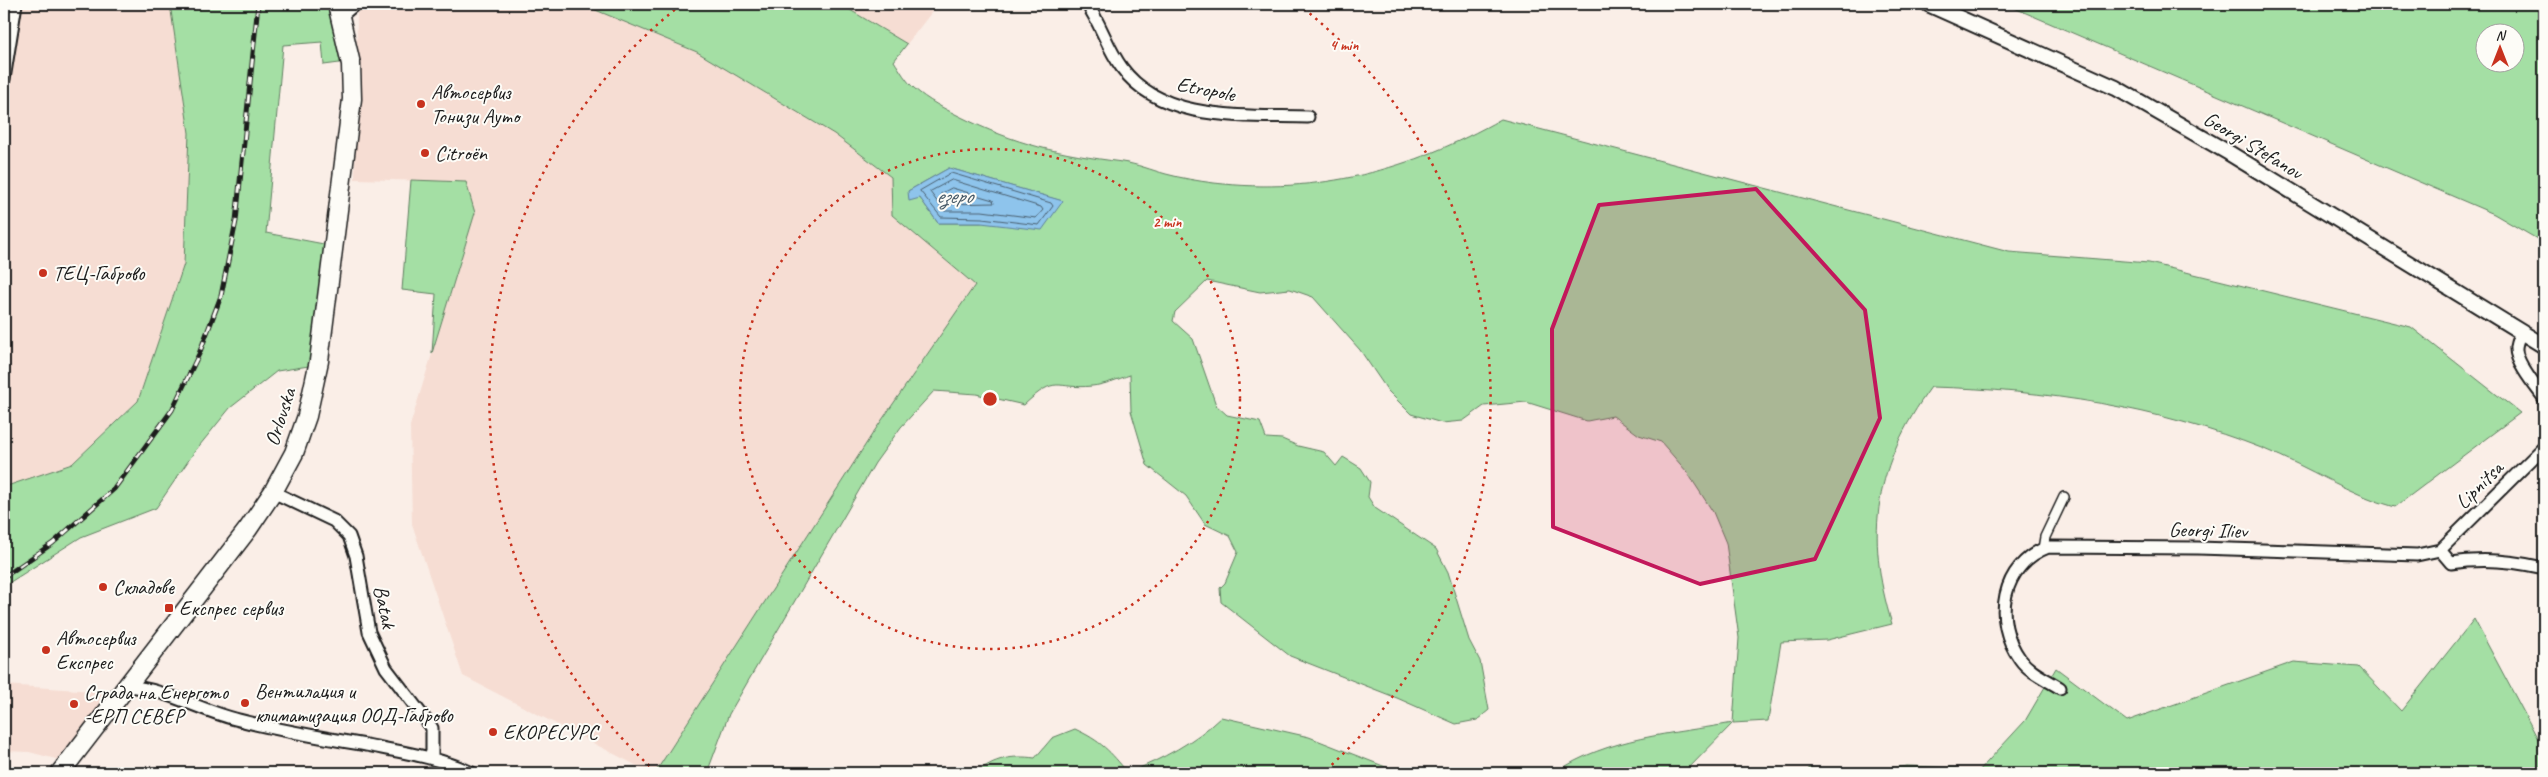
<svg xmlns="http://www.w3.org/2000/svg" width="2548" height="777" font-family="Caveat,sans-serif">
  <rect width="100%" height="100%" fill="#faeee7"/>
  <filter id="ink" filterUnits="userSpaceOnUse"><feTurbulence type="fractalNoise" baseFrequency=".02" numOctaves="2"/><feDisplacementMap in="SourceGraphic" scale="10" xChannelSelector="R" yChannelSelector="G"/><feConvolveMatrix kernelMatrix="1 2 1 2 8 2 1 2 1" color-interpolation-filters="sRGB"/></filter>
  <g filter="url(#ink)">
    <path fill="#f6ddd3" d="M4,4H171L189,133L184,264L138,401L72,464L4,487Z
      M368,4H581L697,52L834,134L891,177L892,215L975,285L873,433L655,773H651L463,676L412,524L410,426L475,213L465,182L355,179L357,13Z
      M840,4H938L907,44Z
      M4,685L108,692L103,705L60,760L29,752L4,751Z"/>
    <path fill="#a4dfa4" stroke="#607e60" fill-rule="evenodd" d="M170,4H328L347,62L324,65L322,42L283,45L266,233L329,245L315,365L277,371L230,408L195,451L156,508L81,537L4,586V487L72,464L138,401L184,264L189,133Z
      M581,4H840L907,44L894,61C900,70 906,81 914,88C927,100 945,109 959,116C1017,145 1059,154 1122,162C1137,164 1151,170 1166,174C1181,178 1198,181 1214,183C1318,195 1411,170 1501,119L2009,252L2149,263L2411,327L2520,413L2395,507C2350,495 2309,467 2264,449C2157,407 2046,390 1931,387C1875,465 1864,533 1892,624L1827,640L1781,642L1768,721L1733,723L1684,773H1555C1607,737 1672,734 1733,723L1739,638L1726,543L1713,512L1687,472L1661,442L1639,435L1613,416L1587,421L1526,402L1484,406L1463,421L1442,423L1411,414L1388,391L1360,350L1313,297L1290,289L1260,292L1207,281L1175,312L1173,321L1193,339L1216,405L1227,415L1260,422L1266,438L1282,439L1298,446L1324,452L1336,466L1343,457L1361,468L1370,482L1368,497L1375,508L1436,549L1448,572L1469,640L1480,661L1489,710L1477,720L1456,724L1397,698L1290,656L1221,602L1220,588L1225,583L1238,552L1230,536L1205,524L1186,496L1147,465L1131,411L1130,375C1118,379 1104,385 1092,386C1055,390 1058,373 1024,405L976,394L934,391L901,427L875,463L729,714L707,773H655L873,433L975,285L892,215L891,177L834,134L697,52ZM949,168L1062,201L981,223H938L920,198L908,191Z
      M2005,4H2544V243L2494,214ZM2486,32H2516V62H2486Z
      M411,180L466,182L475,213L432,353L436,294L402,290Z
      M2474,619L2538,739L2544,738V773H1977L2025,721L2056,668L2127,721L2294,662L2359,667L2401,711Z
      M1221,717L1309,737L1401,773H976C994,758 1012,755 1035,758L1052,738L1075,729C1101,741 1110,751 1128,773C1162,759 1195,742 1221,717Z
      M1907,766L1956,768L1965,773H1809V768L1868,771Z"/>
    <path fill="#8ec4ec" stroke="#608199" d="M949,168L1063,201L1042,230L981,223H938L920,198L909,201L908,191Z"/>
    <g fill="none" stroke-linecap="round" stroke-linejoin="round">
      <path stroke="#4a5f6f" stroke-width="1" d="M951,173L1051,203L1053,206L1039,225L982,218L941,217L920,191Z
        M952,180L1041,207L1043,210L1036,218L982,211H944L930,192Z
        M952,188L993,200L994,203L947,204L941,194Z"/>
      <g stroke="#1c1c1c" stroke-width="12">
        <path id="pedestrian" d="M2043,549L2045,537L2064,497"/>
      </g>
      <g stroke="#1c1c1c" stroke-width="15">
        <path id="minor" d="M1087,4C1101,24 1107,48 1122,68C1162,123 1248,115 1308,117
          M4,79L16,4
          M2521,332C2519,337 2516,343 2516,348C2515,362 2536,387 2544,398
          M273,492L334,521L349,536L356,556L369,632L386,668L432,728V758
          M2440,550L2544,447
          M127,686C166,689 201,711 239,720C281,731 324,738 366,745C402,752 438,757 472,773
          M2060,688C2046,679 2029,672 2020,659C1992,620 2001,565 2048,547L2198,548L2417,555L2440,550L2451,563C2481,558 2514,561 2544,568"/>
      </g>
      <g stroke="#1c1c1c" stroke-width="18">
        <path id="tertiary" d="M1928,4L2116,88L2229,153L2544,346
          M340,15L353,4"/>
      </g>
      <g stroke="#1c1c1c" stroke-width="21">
        <path id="primary" d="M60,773L248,529L273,492L294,453L307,416L319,361L352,99L351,64L337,4"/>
      </g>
      <use href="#pedestrian" stroke="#fdfcf7" stroke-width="9"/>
      <use href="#minor" stroke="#fdfcf7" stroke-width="11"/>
      <use href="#tertiary" stroke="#fdfcf7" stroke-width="14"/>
      <use href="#primary" stroke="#fdfcf7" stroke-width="18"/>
      <g stroke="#1c1c1c" stroke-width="5">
        <path id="rail" d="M4,577L53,543L114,489L172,410L199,354L221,296L236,221L258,4"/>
      </g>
      <use href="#rail" stroke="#fdfcf7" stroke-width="3" stroke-dasharray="9" stroke-linecap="butt"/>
    </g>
  </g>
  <path fill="#c2185b" fill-opacity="0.2" stroke="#c2185b" stroke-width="4" stroke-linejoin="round" d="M1756,189L1865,310L1880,418L1815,559L1700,584L1553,527L1552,329L1599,205Z"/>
  <g fill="none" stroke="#c8321e" stroke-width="2.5" stroke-dasharray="2.5 5">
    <circle cx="990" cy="399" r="250"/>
    <path d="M655 771A501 501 0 0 1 682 4M1298 4A501 501 0 0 1 1325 771"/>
  </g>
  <g fill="#c8321e" stroke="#fdfcf7" stroke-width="2">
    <circle cx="421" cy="104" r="5"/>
    <circle cx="425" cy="153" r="5"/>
    <circle cx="43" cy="273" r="5"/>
    <circle cx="103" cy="587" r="5"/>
    <rect x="164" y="603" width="10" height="10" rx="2.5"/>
    <circle cx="46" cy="650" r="5"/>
    <circle cx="245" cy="703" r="5"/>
    <circle cx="74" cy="704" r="5"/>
    <circle cx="493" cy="732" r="5"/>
  </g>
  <g text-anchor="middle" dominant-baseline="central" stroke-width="4" stroke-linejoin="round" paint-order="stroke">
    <g font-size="21" fill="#1c1c1c" stroke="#fdfcf7">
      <text transform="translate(1206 89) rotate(11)">Etropole</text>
      <text transform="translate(2253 145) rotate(31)">Georgi Stefanov</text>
      <text transform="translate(280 417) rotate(-72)">Orlovska</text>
      <text transform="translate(2479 485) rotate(-45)">Lipnitsa</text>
      <text transform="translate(2208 530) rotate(1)">Georgi Iliev</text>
      <text transform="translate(385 607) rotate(78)">Batak</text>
    </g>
    <g font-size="21" fill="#1c1c1c" stroke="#fdfcf7" text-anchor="start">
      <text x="431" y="92">Автосервиз<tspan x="431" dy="24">Тонизи Ауто</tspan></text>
      <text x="435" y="153">Citroën</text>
      <text x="53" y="273">ТЕЦ-Габрово</text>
      <text x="113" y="587">Складове</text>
      <text x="179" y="608">Експрес сервиз</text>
      <text x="56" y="638">Автосервиз<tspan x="56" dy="24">Експрес</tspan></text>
      <text x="255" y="691">Вентилация и<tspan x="255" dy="24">климатизация ООД-Габрово</tspan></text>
      <text x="84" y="692">Сграда на Енергото<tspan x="84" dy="24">-ЕРП СЕВЕР</tspan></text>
      <text x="503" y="732">ЕКОРЕСУРС</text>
    </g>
    <g font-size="22" font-style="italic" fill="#445765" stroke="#fdfcf7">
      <text x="954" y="196">езеро</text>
    </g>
  </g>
  <circle cx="990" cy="399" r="8" fill="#c8321e" stroke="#fdfcf7" stroke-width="2.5"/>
  <g font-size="15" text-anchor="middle" font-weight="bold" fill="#c8321e" stroke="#fdfcf7" stroke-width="4" stroke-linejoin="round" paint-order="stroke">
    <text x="1344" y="50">4 min</text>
    <text x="1167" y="227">2 min</text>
  </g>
  <rect width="2548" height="777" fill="none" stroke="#fdfcf7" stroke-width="20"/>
  <rect x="10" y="10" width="2528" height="757" fill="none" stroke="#1c1c1c" stroke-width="2" filter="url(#ink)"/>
  <g transform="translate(2500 48)"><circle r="24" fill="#fdfcf7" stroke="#a3a29f"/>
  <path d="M0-4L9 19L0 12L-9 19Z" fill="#c8321e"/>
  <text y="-8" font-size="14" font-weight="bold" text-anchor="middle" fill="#1c1c1c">N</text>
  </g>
</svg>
